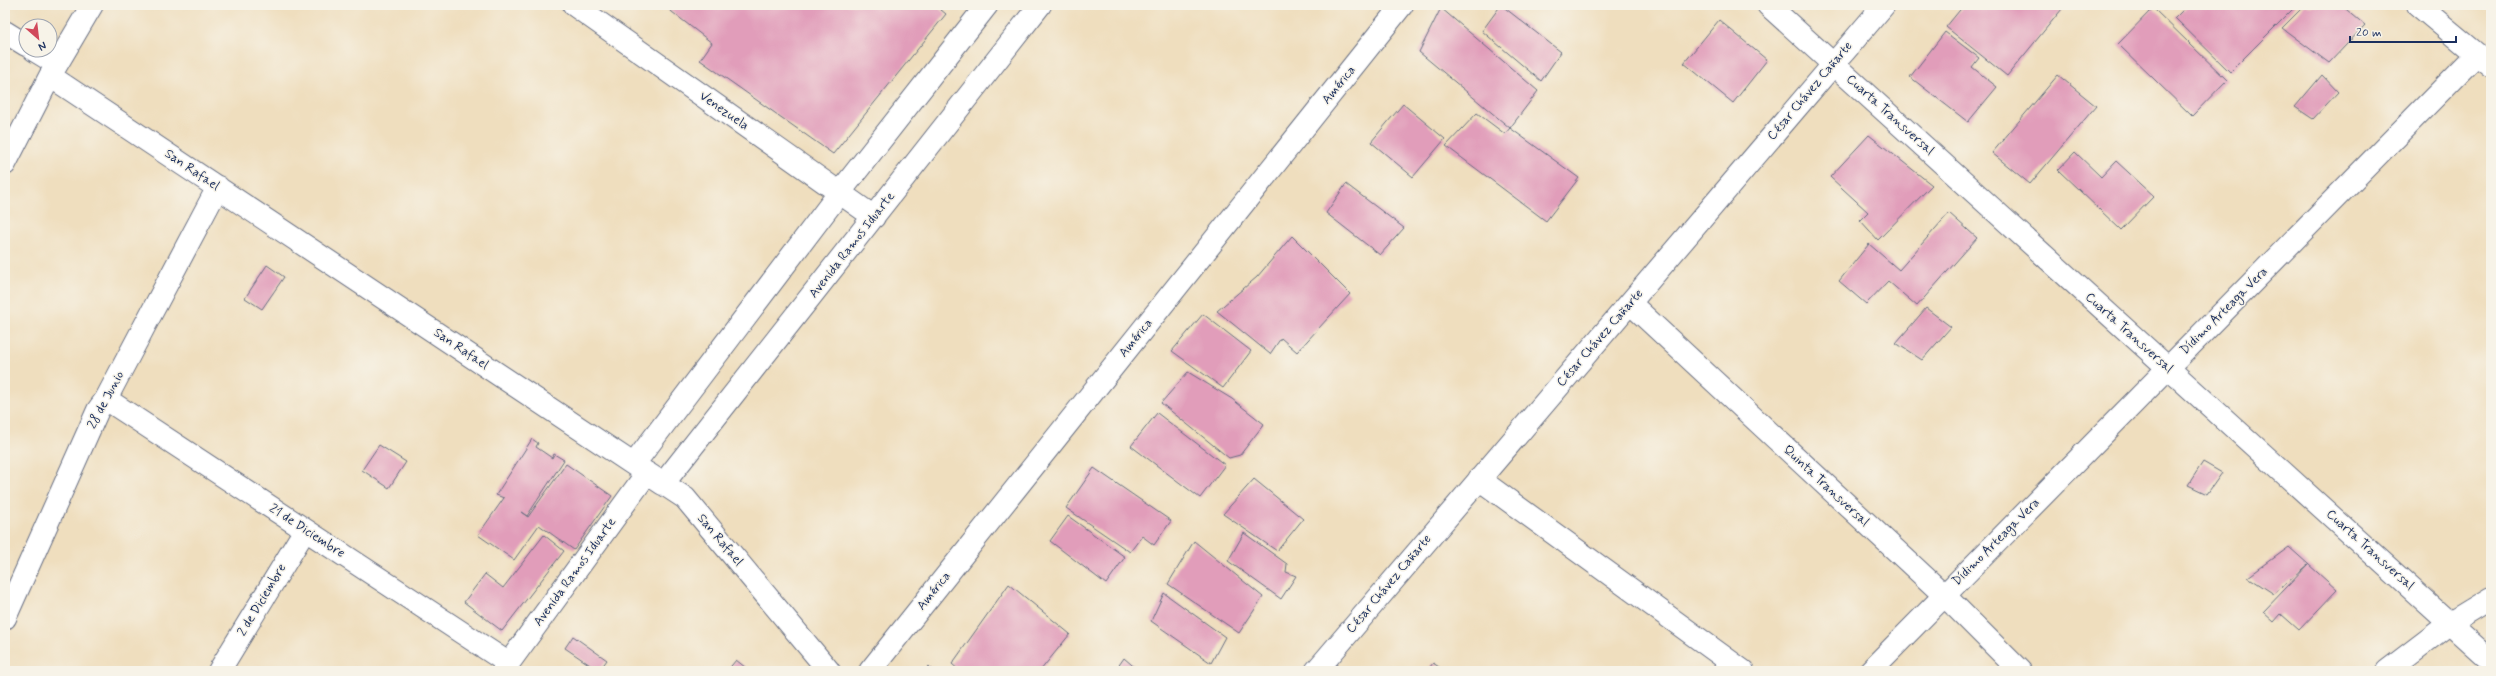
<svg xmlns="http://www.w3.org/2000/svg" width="2496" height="676" font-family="Mynerve,sans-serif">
  <rect width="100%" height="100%" fill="#f7f3e8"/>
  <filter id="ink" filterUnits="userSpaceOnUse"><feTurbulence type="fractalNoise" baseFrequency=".025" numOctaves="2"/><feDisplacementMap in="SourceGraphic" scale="8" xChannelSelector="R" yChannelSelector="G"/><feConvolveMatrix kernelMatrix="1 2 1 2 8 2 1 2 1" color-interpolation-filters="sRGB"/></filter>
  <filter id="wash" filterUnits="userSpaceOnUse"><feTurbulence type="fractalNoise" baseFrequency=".012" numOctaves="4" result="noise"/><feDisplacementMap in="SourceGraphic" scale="16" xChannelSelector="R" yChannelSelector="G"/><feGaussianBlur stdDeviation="0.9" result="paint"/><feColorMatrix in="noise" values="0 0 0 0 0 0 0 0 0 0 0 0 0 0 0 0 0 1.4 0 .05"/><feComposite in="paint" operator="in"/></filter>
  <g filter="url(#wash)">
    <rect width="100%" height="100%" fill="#efdebe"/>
    <g id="blocks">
      <path fill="#e19dba" d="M663,5H935L946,14L833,154L700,60L712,43Z
        M1501,5L1561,52L1541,81L1482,31Z
        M1964,5H2058L2062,9L2007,76L1946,27Z
        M2162,5H2172L2167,10Z
        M2188,5H2297L2230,72L2175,18Z
        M2305,5H2341L2365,25L2329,63L2282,28Z
        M1441,8L1538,91L1510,128L1579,178L1546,221L1446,146L1477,113L1505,134L1510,128L1419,52Z
        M2153,8L2227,80L2192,116L2118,44Z
        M1719,20L1767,60L1733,103L1684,63Z
        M1945,32L1979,58L1972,67L1997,87L1968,122L1910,77Z
        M2058,75L2096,106L2030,184L1992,153Z
        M2322,75L2338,92L2313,119L2295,107Z
        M1403,104L1445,139L1413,177L1371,142Z
        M1869,135L1932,185L1878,240L1860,220L1868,212L1830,177Z
        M2075,152L2101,177L2116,161L2154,196L2121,230L2058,170Z
        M1346,184L1404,228L1380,255L1326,213Z
        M1949,213L1977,238L1917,306L1888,281L1866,304L1839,281L1869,244L1899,270Z
        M1292,236L1350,294L1297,352L1281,338L1270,354L1217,311L1257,277Z
        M267,265L284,277L262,309L245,298Z
        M1926,308L1951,327L1922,360L1896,343Z
        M1203,314L1251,351L1223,388L1172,351Z
        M1188,372L1232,399L1264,424L1240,455L1229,458L1161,403Z
        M1157,413L1225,465L1200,498L1131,446Z
        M532,439L538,443L536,447L552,458L554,454L564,460L527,516L521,512L528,517L566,464L612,496L574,550L539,525L514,560L478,535L504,498L496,495Z
        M379,445L406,462L389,488L362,470Z
        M2203,462L2222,473L2207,494L2188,485Z
        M1094,468L1171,521L1154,545L1142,536L1130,552L1066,508Z
        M1254,479L1303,519L1277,551L1223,514Z
        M1068,516L1125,557L1106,584L1050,541Z
        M1244,533L1287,564L1286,572L1296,576L1281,599L1228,561Z
        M544,535L564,551L502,631L464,602L485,574L503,588Z
        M1194,541L1263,597L1239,633L1168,584Z
        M2289,547L2337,590L2299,630L2281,614L2274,622L2263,612L2309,564L2274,594L2248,577Z
        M1009,584L1070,634L1040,671H960L952,664Z
        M1164,593L1225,637L1211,663L1151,621Z
        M573,636L607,660L599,671L565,648Z
        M1124,658L1139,671H1115Z
        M736,660L750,671H727Z
        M1433,663L1445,671H1427Z
        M929,666L934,671H925Z"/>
    </g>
  </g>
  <g filter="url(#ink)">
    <use href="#blocks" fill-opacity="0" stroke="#656c80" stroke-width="1"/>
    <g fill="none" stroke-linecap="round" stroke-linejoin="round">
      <g stroke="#656c80" stroke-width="24">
        <path id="minor" d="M574,5L874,217
          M1768,5L2491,661
          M2418,5L2491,66
          M5,32L26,45
          M34,50L57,64
          M50,76L663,484L1040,5
          M5,164L50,76L92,5
          M1630,303L1944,595L2020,671
          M106,399L508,663
          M634,464L840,192L987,5
          M1479,479L1743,671
          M5,618L98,410L106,399L218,187
          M219,671L305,530
          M503,671L647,473L685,498L829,671
          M870,671L1402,5
          M1316,671L1884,5
          M1870,671L2477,54
          M2387,671L2450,623L2491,598"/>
      </g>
      <use href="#minor" stroke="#fff" stroke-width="22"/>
    </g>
  </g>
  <g text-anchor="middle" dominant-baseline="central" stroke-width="3" stroke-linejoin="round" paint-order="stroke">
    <g font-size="13" fill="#1b2f5e" stroke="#f7f3e8">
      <text transform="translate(1339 85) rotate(-51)">América</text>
      <text transform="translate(1810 91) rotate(-50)">César Chávez Cañarte</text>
      <text transform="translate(724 111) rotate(35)">Venezuela</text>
      <text transform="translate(1890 115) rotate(42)">Cuarta Transversal</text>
      <text transform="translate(192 170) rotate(34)">San Rafael</text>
      <text transform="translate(852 245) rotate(-52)">Avenida Ramos Iduarte</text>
      <text transform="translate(2224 311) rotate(-45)">Dídimo Arteaga Vera</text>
      <text transform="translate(2129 333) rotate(42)">Cuarta Transversal</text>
      <text transform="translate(1136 338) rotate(-51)">América</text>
      <text transform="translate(1600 338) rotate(-49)">César Chávez Cañarte</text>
      <text transform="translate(461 349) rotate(34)">San Rafael</text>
      <text transform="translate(106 400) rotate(-62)">28 de Junio</text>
      <text transform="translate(1826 486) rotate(43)">Quinta Transversal</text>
      <text transform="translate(307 531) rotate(33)">21 de Diciembre</text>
      <text transform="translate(720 540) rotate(50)">San Rafael</text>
      <text transform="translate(1996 542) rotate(-45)">Dídimo Arteaga Vera</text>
      <text transform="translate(2370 550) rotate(42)">Cuarta Transversal</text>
      <text transform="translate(575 572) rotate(-54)">Avenida Ramos Iduarte</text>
      <text transform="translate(1389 584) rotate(-50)">César Chávez Cañarte</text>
      <text transform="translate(934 591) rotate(-51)">América</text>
      <text transform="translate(262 600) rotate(-59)">2 de Diciembre</text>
    </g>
  </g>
  <rect width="2496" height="676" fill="none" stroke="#f7f3e8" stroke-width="20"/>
  <g transform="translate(38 38) rotate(152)"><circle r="19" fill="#f7f3e8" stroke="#9fa5b1"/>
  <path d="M0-3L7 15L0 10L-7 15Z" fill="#d1495b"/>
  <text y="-6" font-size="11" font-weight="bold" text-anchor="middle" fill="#1b2f5e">N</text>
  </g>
  <path d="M2350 36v6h106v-6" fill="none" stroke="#1b2f5e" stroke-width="2"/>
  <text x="2356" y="36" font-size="12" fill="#1b2f5e" stroke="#f7f3e8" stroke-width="3" paint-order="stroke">20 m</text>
</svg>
